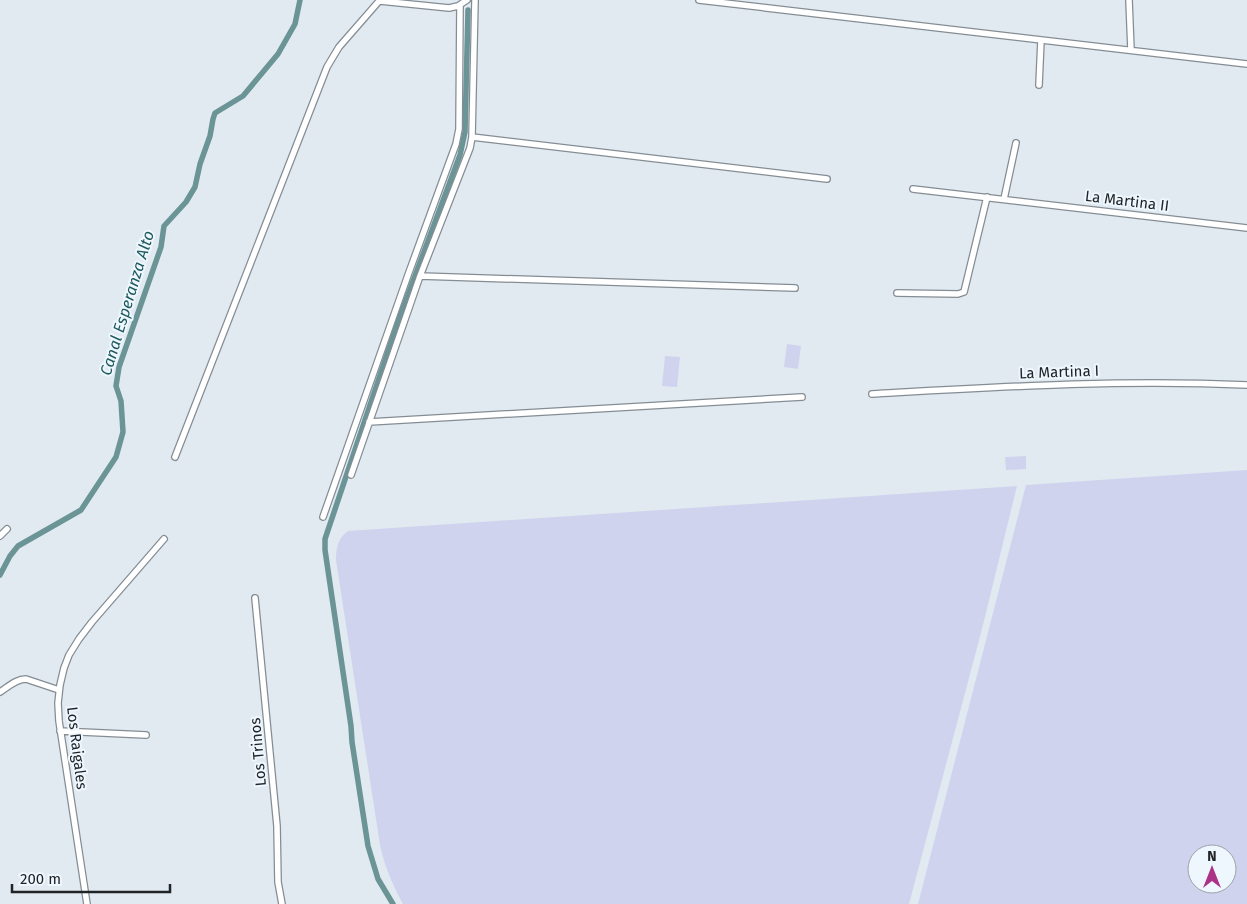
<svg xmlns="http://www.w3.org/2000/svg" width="1247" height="904" font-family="'Fira Sans',sans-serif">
  <rect width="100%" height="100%" fill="#e1eaf1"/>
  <path fill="#d0d3ee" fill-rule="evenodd" d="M787,344L801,346L798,369L784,367Z
    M665,356L680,357L677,387L662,386Z
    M1026,456V469L1006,470L1005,457Z
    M1247,470V904H918L1026,485ZM1197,854H1227V884H1197Z
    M1017,486L982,629L909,904H403C392,883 385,868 380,845L336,560C336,548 338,538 348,531Z"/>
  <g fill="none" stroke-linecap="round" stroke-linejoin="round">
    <path stroke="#6b9496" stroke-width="5.5" d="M0,575L10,556L18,546L81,510L116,457L123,432L121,401L116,386L119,367L161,247L164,226L186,202L195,187L200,164L210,136L213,119L215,113L243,96L278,54L295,24L300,0
      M393,904L378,879L368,846L352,742L351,726L325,550V539L399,319L460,155L465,132L468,10"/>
    <g stroke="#858d94" stroke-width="8">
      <path id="minor" d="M699,0L1247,64
        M1129,0L1131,50
        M380,1L449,8L458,6L467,0
        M1039,85L1041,40
        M472,137L827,179
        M913,189L1247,228
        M1004,199L1016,143
        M420,276L795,288
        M897,293L958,294L964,292L987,197
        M872,394C997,387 1122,379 1247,385
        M369,422L802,397
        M175,457L327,67L339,47L380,0
        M351,475L420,276L470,148L472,137L475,0
        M323,517L408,275L456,144L459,129L460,5
        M0,536L7,529
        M255,598L277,826L278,882L282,904
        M0,692C8,687 16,679 26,679L59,690
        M60,731L146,735
        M87,904L59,721L58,703L60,685L64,668L69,655L79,639L92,622L164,539"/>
    </g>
    <use href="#minor" stroke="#fff" stroke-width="5.5"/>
  </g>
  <g text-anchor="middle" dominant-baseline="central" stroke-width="4" stroke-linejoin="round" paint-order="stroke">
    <g font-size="15" fill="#202426" stroke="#eef7fe">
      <text transform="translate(1127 201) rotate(7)">La Martina II</text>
      <text transform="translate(1059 372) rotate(-2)">La Martina I</text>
      <text transform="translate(77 748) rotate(83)">Los Raigales</text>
      <text transform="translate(258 752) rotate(-95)">Los Trinos</text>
    </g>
    <g font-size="16" font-style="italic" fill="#1e595d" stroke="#eef7fe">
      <text transform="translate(127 303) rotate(-73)">Canal Esperanza Alto</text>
    </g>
  </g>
  <g transform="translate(1212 869)"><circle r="24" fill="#eef7fe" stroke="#9ca3a8"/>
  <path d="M0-4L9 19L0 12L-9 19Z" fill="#ab3287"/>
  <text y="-8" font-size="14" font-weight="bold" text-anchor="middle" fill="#202426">N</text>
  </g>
  <path d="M12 884v8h158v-8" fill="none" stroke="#202426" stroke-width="2.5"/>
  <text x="20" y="884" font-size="15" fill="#202426" stroke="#eef7fe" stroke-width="4" paint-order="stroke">200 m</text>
</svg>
